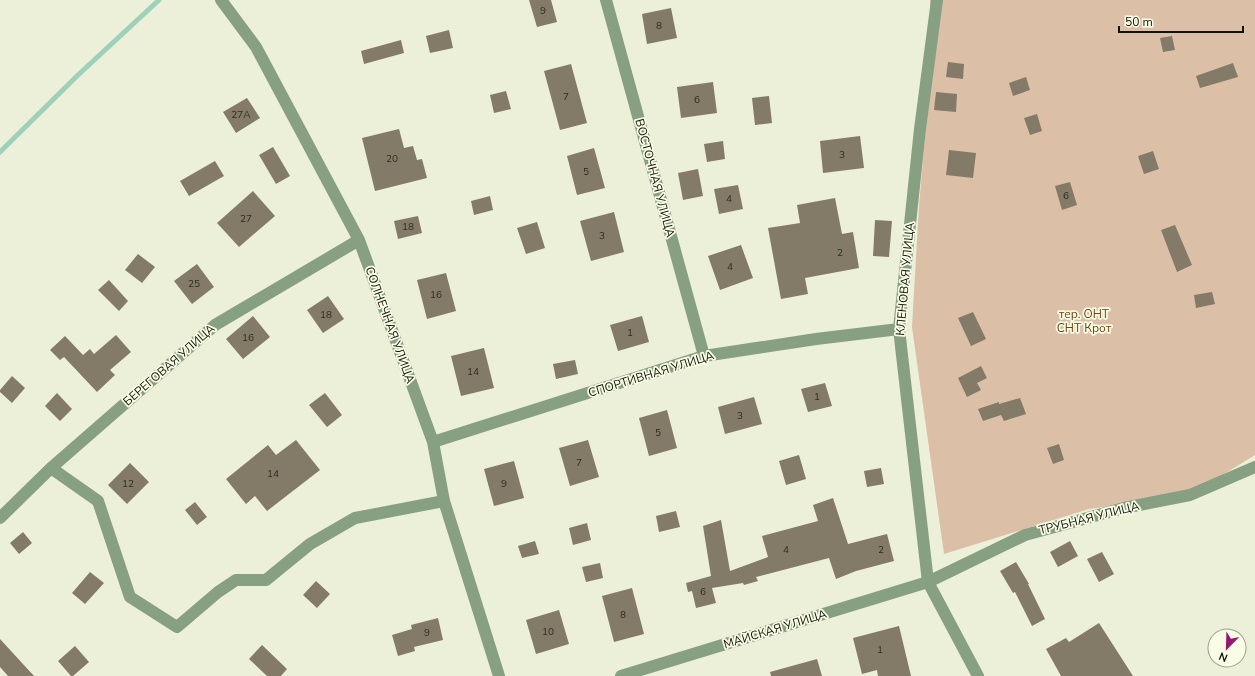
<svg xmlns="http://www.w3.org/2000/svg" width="1255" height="676" font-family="'Nunito Sans',sans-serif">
  <rect width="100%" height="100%" fill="#ecf0d8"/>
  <path fill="#dcbfa7" d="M930,0H1255V455L1190,495L1089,509L944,554L912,327L919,206L933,44Z"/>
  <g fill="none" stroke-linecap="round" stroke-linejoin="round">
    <path stroke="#9fd0ba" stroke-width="5" d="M0,152L77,76L159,0"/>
  </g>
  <path fill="#837b67" d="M529,0H551L557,22L537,27Z
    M671,8L677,38L647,44L642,14Z
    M449,30L453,48L430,53L426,36Z
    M1172,36L1175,50L1163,52L1160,38Z
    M401,40L404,53L364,64L361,51Z
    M948,62L964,64L963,79L946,77Z
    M1233,63L1238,77L1200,88L1196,76Z
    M571,64L587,123L560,130L544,71Z
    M1026,77L1030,90L1013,96L1009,83Z
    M713,82L717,113L681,118L677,87Z
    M506,91L511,109L494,113L490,95Z
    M936,92L957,94L956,112L934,110Z
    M769,96L772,123L755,125L752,98Z
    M247,98L260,118L236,133L223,112Z
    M1037,114L1042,131L1030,135L1024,118Z
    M399,129L404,148L413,146L417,160L422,159L427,178L375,191L362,138Z
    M860,136L864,168L823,173L820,141Z
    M723,141L725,159L707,162L704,144Z
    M273,147L290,176L276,184L259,155Z
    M594,148L605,188L577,195L567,156Z
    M949,150L976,153L973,178L946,175Z
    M1153,151L1159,169L1144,174L1138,156Z
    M215,161L224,176L189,196L180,181Z
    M698,169L703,196L683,200L678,173Z
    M1070,182L1077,205L1062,210L1055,186Z
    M738,185L743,209L719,214L714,189Z
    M253,191L275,216L239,247L217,223Z
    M490,196L493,210L474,215L471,201Z
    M835,198L842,234L853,232L859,268L805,278L808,294L781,299L768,228L800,223L797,205Z
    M614,212L624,252L591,261L580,221Z
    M418,216L422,233L398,239L394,221Z
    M875,220L892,221L889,257L873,256Z
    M537,222L545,248L526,254L517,228Z
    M1175,225L1192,265L1177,272L1161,230Z
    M741,245L753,278L720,290L708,256Z
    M138,254L155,267L142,283L125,270Z
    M197,264L214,287L192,304L174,281Z
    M446,273L456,311L427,319L417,280Z
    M109,280L128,301L119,311L98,290Z
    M1212,292L1215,304L1196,308L1194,295Z
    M328,296L344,319L323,333L307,310Z
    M973,312L986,339L971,346L958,318Z
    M253,316L270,337L243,359L226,339Z
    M642,316L649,342L618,351L610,325Z
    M116,335L131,352L110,370L115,375L97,392L64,357L60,360L50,350L65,336L83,355L90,349L94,354Z
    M484,348L494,388L461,396L451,356Z
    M575,360L578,374L556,379L553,364Z
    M981,366L987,378L977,383L981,390L967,397L958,378Z
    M12,376L25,388L12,403L0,392V390Z
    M825,383L832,406L808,412L801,389Z
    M57,393L72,409L60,421L45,406Z
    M325,393L342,415L327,427L309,405Z
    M754,397L762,424L725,434L718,407Z
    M1020,398L1026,414L1004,421L1001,415L983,421L978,409L999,402V404Z
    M667,410L677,448L649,456L639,418Z
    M296,440L320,470L267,511L255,496L246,504L226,479L268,445L276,455Z
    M588,440L599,477L570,486L559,448Z
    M1059,444L1064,460L1053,464L1047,448Z
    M799,455L806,479L786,485L779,461Z
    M514,461L524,498L494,506L484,469Z
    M130,463L149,482L127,504L108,485Z
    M881,468L884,484L867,487L864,471Z
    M833,498L848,544L887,534L894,561L856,571L836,579L829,558L756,577L758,581L744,585L743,583L712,588L716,603L696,608L692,591L688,592L686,583L711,576L703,526L721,520L730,571L768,557L762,536L818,521L813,505Z
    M195,502L207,517L197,525L185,510Z
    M676,511L680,527L659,532L656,516Z
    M587,523L591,540L573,545L569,528Z
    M23,532L32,543L19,554L10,543Z
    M535,541L539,554L522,558L518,546Z
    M1070,541L1078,556L1058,567L1050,552Z
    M1102,552L1114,574L1099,582L1087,559Z
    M1016,562L1029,584H1028L1045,619L1032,626L1015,592L1013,593L1000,571Z
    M600,563L603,578L586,582L582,567Z
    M90,572L104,583L85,604L72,593Z
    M316,581L330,594L317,608L303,595Z
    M632,588L644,634L614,642L602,596Z
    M559,610L569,644L536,654L526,620Z
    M438,618L443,640L414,647L415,651L398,656L392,635L412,629L411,625Z
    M1099,623L1133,676H1061L1046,649L1066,638L1069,642Z
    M899,626L911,676H878L877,670L862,674L853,638Z
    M0,639L34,676H8L0,667Z
    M262,645L287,669L281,676H267L249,659Z
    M75,646L89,662L73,676H71L58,661Z
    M817,659L822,676H771L770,672Z"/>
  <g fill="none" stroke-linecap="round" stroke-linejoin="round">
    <path stroke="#87a081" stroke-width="12" d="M221,0L256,47L359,240L433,442L444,501L499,676
      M606,0L704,356
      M937,0L920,129L899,329L928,582L978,676
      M433,442L704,356L816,339L899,329
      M51,468L98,501L130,597L177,627L218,592L236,580H266L310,544L355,518L444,501
      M0,518L51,468L215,325L359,240
      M621,676L928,582L1025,535L1124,508L1190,495L1255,467"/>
  </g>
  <g text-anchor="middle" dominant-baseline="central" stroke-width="3.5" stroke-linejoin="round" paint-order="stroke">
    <g font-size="10" fill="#2e2c21">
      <text x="543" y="11">9</text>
      <text x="659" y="26">8</text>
      <text x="566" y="97">7</text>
      <text x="697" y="100">6</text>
      <text x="241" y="115">27А</text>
      <text x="842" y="155">3</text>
      <text x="392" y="159">20</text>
      <text x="586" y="172">5</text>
      <text x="1066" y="196">6</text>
      <text x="729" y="199">4</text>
      <text x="246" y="219">27</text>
      <text x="408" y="227">18</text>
      <text x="602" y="236">3</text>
      <text x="840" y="253">2</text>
      <text x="730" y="267">4</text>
      <text x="194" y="284">25</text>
      <text x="436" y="295">16</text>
      <text x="326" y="315">18</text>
      <text x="630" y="333">1</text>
      <text x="248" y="338">16</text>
      <text x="473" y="372">14</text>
      <text x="817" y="397">1</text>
      <text x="740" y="416">3</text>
      <text x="658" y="433">5</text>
      <text x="579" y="463">7</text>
      <text x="273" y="474">14</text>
      <text x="128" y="484">12</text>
      <text x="504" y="484">9</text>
      <text x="786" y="550">4</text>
      <text x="881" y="550">2</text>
      <text x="703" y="592">6</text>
      <text x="623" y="615">8</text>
      <text x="548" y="632">10</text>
      <text x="427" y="633">9</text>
      <text x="880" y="650">1</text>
    </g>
    <g font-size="12" fill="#11120a" stroke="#fafde6">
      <text transform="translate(655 178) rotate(75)">ВОСТОЧНАЯ УЛИЦА</text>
      <text transform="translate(905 279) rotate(-85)">КЛЕНОВАЯ УЛИЦА</text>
      <text transform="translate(390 325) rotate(70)">СОЛНЕЧНАЯ УЛИЦА</text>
      <text transform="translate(169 365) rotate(-41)">БЕРЕГОВАЯ УЛИЦА</text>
      <text transform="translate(651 374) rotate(-17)">СПОРТИВНАЯ УЛИЦА</text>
      <text transform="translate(1089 518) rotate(-14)">ТРУБНАЯ УЛИЦА</text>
      <text transform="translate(775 629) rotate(-17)">МАЙСКАЯ УЛИЦА</text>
    </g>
    <g font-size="12" fill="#70410e" stroke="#fafde6">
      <text x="1084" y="314">тер. ОНТ<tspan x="1084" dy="14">СНТ Крот</tspan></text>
    </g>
  </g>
  <g transform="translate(1227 648) rotate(203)"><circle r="19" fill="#fafde6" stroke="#9d9f8e"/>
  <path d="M0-3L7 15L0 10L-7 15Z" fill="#961871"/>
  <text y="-6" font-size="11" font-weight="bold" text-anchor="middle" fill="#11120a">N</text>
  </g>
  <path d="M1119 26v6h124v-6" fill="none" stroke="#11120a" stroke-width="2"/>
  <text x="1125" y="26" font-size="12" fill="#11120a" stroke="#fafde6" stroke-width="3" paint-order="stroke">50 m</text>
</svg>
